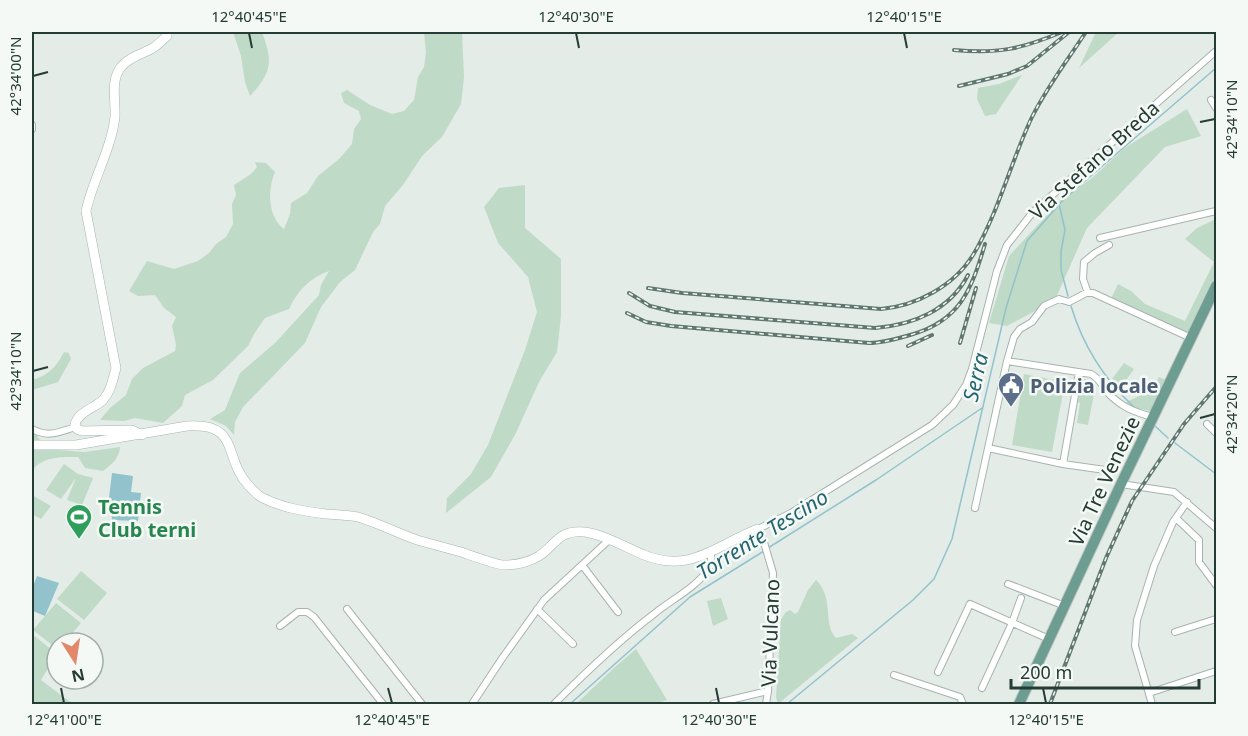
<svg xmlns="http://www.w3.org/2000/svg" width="1248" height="736" font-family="'Noto Sans',sans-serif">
  <rect width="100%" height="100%" fill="#e4ece8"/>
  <path fill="#bfdac6" d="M233,32H262C273,62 272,72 250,96L245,82L241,56Z
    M424,32H462L464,77L461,104L442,137L422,156L403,185L385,206L380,224L373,232L355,270L340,282L321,307L305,343L243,407L235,422L234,435L226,426L210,419L225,410L240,373L276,342L319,295L321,285L329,271C310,278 298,290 289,309L265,318L254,334L248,346L213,380L185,395L182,406L163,423L135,418L124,421L100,420L110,408L126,395L132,379L143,368L175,351L176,345L172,326L176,317L164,308L155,295L138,296L129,291L147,261L174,269L198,261L209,253L216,244L226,237L233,224L232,204L236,195L234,185L251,174L257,167L255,162L266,163L275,172C267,190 268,217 284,229L290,214L291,203L307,193L318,176L339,159L352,144L354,129L361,119L359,111L344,103L341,93L347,90L370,105L392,114L404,111L414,100L418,77L424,67L426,53Z
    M1096,32H1119L1079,68Z
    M1022,75L996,114L985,116L977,99L978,88L999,84Z
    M1187,109L1201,136L1165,147L1087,228L1055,300L1007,326L989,323L1009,256L1061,200L1092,178L1126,147Z
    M525,185V228L561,259V316L557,352L539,382L516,433L491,477L446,513L447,498L471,474L488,445L525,350L537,312L528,277L498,243L484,207L499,188Z
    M1216,219V278L1190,334L1111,299L1118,284L1131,291L1145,304L1185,321L1214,262L1185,239L1197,228Z
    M64,352L69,353L71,359L58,382L32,390V380C49,375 56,367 64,352Z
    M1124,363L1134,369L1122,386L1112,379Z
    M1024,374L1065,382L1052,452L1012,445Z
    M1159,377L1166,380L1151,411L1129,407L1124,403L1152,390Z
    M1084,379L1094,380L1096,384L1088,425L1077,423L1080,403L1078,402L1080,390L1084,391V387L1080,383Z
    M32,428L46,449L85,452L120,447C119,459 112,464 103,471L85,468L78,457C62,457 42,456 32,471Z
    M64,464L78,474L93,478L82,505L67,500L76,478L61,499L46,490Z
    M32,495L51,506L41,519L32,514Z
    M81,571L107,593L84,620L57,599Z
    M816,580C835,599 822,623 836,638L852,634L858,638L778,704L776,697L781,619L786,612L790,610L795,614L798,612L808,590Z
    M721,598L728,619L713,626L707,601Z
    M56,603L81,623L64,643H57V649L33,630Z
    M32,634L57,654L41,680L73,704H32Z
    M636,649L667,700L654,704H576L615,667Z"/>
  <path fill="#92c2cb" d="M112,473L133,476L131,492L141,493L138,521L112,520L111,507L108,506Z
    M37,576L59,583L45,616L33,611L32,614V589Z"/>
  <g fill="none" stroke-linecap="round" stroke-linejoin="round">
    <path stroke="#92c2cb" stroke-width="1.5" d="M1059,204L1065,230L1061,251V270L1068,296
      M1071,306C1083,346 1104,379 1134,407
      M1155,426L1168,438
      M1175,443L1216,474
      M768,548L876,480L982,408
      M570,704L690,597L764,551
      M787,704L913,600L934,579L952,539L1006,308L1027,241L1063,200L1216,68"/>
    <g stroke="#a7b3af" stroke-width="8">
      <path id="street" d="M1211,100L1216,108
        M32,125V129
        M1100,238L1216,211
        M1088,293L1083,279L1084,262L1095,253L1109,245
        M1007,361L1014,337L1020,329L1032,322L1044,306L1059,299L1069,302L1086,293H1093L1191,338
        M1207,424L1216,433
        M32,429C49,438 58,432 76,427
        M988,448L1063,464L1105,470
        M1063,464L1079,372
        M1121,484L1174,492L1216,528
        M975,508L1007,361L1091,374C1099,378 1102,385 1107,392C1121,407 1134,412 1153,417
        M1177,519L1199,540V562L1216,585
        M582,565L618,612
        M1008,584L1065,606
        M347,609L422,704
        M537,609L573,644
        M280,626L298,612H307L314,617L383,704
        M1175,632L1216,619
        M938,672L970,604L1049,639
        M894,675L960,697L963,704
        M982,688L1012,623L1021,598
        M1149,693L1216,671
        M472,704L503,657L544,600L609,540
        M554,704C585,673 618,641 654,614C671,600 695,588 708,570C712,564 711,559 711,552
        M713,704L768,691
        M766,704L768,691L773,573L763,539L758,529L791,513L932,425L953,405L966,385L972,369L997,271L1007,245L1033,212L1216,51
        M1152,704L1135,646L1137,620L1154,566L1173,522L1187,502"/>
    </g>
    <g stroke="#a3b6b0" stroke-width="10">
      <path id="secondary" d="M142,435L132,430L82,431L77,429L75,425C77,412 95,408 103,400C111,391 113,379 116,368L86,211C93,179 111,150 115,117C116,101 110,81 121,67C129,57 142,54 153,48C158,45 162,40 167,36V32
        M32,445H76L187,426C240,422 223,457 248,485C252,489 256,494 261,497C282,508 303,511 326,514C337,515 348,515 358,517C378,523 397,533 417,540C432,544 446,548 461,552C470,555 497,565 504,565C515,565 529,562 539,556C556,545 558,529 585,532C605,535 625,547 644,555C691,574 716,545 758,529"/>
    </g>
    <g stroke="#c2c8c6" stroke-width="12">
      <path id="primary" d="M1019,704L1121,484L1216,286"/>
    </g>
    <use href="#street" stroke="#fff" stroke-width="6"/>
    <use href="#secondary" stroke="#fff" stroke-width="9"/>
    <use href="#primary" stroke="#6d9c90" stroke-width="10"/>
    <g stroke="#607770" stroke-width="4">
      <path id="rail" d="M954,50C999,54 1021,49 1062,32
        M959,86L1008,74L1027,66L1069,32
        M648,288L682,293L881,309C916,306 954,286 973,255C998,214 1011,161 1032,117C1047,87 1068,59 1086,32
        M629,293L650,306L675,312L875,328C913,325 950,310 968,275
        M627,313L646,322L671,326L869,343C883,343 896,339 910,335C960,321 971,291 985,244
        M960,343L976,288
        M908,346L932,335
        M1050,704L1106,558L1132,501L1184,424L1216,387"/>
    </g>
    <use href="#rail" stroke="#f4f9f6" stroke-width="1.5" stroke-dasharray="4.5" stroke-linecap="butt"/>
  </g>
  <path fill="none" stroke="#253b35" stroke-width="2" d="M249,33L252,48M576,33L579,48M904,33L907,48M33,76L48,72M1200,122L1215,119M33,371L48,367M1200,418L1215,414M61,688L64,703M388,688L392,703M716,688L719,703M1043,688L1046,703"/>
  <defs>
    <g id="civic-pin" transform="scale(1.35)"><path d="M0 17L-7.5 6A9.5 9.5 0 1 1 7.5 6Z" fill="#5c6f8a" stroke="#f4f9f6"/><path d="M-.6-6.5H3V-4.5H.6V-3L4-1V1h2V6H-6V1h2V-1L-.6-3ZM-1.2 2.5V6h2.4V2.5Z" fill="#fff"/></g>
    <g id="stadium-pin" transform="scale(1.35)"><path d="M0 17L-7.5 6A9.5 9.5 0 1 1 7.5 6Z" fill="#2e9e5b" stroke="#f4f9f6"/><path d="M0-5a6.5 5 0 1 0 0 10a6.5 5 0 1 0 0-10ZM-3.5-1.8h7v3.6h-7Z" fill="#fff"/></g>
  </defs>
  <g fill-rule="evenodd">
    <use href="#civic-pin" x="1011" y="385"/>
    <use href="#stadium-pin" x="79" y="517"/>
  </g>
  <g text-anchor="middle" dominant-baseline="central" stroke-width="5" stroke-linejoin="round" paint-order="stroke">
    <g font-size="20" fill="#253b35" stroke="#f4f9f6">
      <text transform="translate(1094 160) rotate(-42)">Via Stefano Breda</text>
      <text transform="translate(1104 481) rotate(-65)">Via Tre Venezie</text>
      <text transform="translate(770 633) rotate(-88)">Via Vulcano</text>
    </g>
    <g font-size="20" font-weight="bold" fill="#4e5e75" stroke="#f4f9f6" text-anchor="start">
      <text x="1030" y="385">Polizia locale</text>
    </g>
    <g font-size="20" font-weight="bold" fill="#27864d" stroke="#f4f9f6" text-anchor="start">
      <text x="98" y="506">Tennis<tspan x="98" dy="23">Club terni</tspan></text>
    </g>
    <g font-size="21" font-style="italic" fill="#256571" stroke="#f4f9f6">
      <text transform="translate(975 377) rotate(-77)">Serra</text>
      <text transform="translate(762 534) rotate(-32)">Torrente Tescino</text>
    </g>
  </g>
  <rect width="1248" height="736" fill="none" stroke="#f4f9f6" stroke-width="66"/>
  <g transform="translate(75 661) rotate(168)"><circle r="28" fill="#f4f9f6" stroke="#a1ada9" stroke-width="1.5"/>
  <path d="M0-4.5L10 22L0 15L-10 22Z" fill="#e3876a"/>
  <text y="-9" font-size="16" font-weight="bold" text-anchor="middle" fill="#253b35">N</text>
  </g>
  <path d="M1011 679v9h188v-9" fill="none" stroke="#253b35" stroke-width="3"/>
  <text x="1020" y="679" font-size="18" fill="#253b35" stroke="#f4f9f6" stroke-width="4.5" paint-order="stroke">200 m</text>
  <rect x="33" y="33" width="1182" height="670" fill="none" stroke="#253b35" stroke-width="2"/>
  <g font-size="15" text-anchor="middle" fill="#253b35">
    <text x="249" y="22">12°40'45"E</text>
    <text x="576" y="22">12°40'30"E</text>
    <text x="904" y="22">12°40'15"E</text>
    <text transform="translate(16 76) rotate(-90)" y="5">42°34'00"N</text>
    <text transform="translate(1232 119) rotate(-90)" y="5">42°34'10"N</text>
    <text transform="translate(16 371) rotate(-90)" y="5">42°34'10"N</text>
    <text transform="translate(1232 414) rotate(-90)" y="5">42°34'20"N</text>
    <text x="64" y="725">12°41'00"E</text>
    <text x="392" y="725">12°40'45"E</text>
    <text x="719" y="725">12°40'30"E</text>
    <text x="1046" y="725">12°40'15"E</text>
  </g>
</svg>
